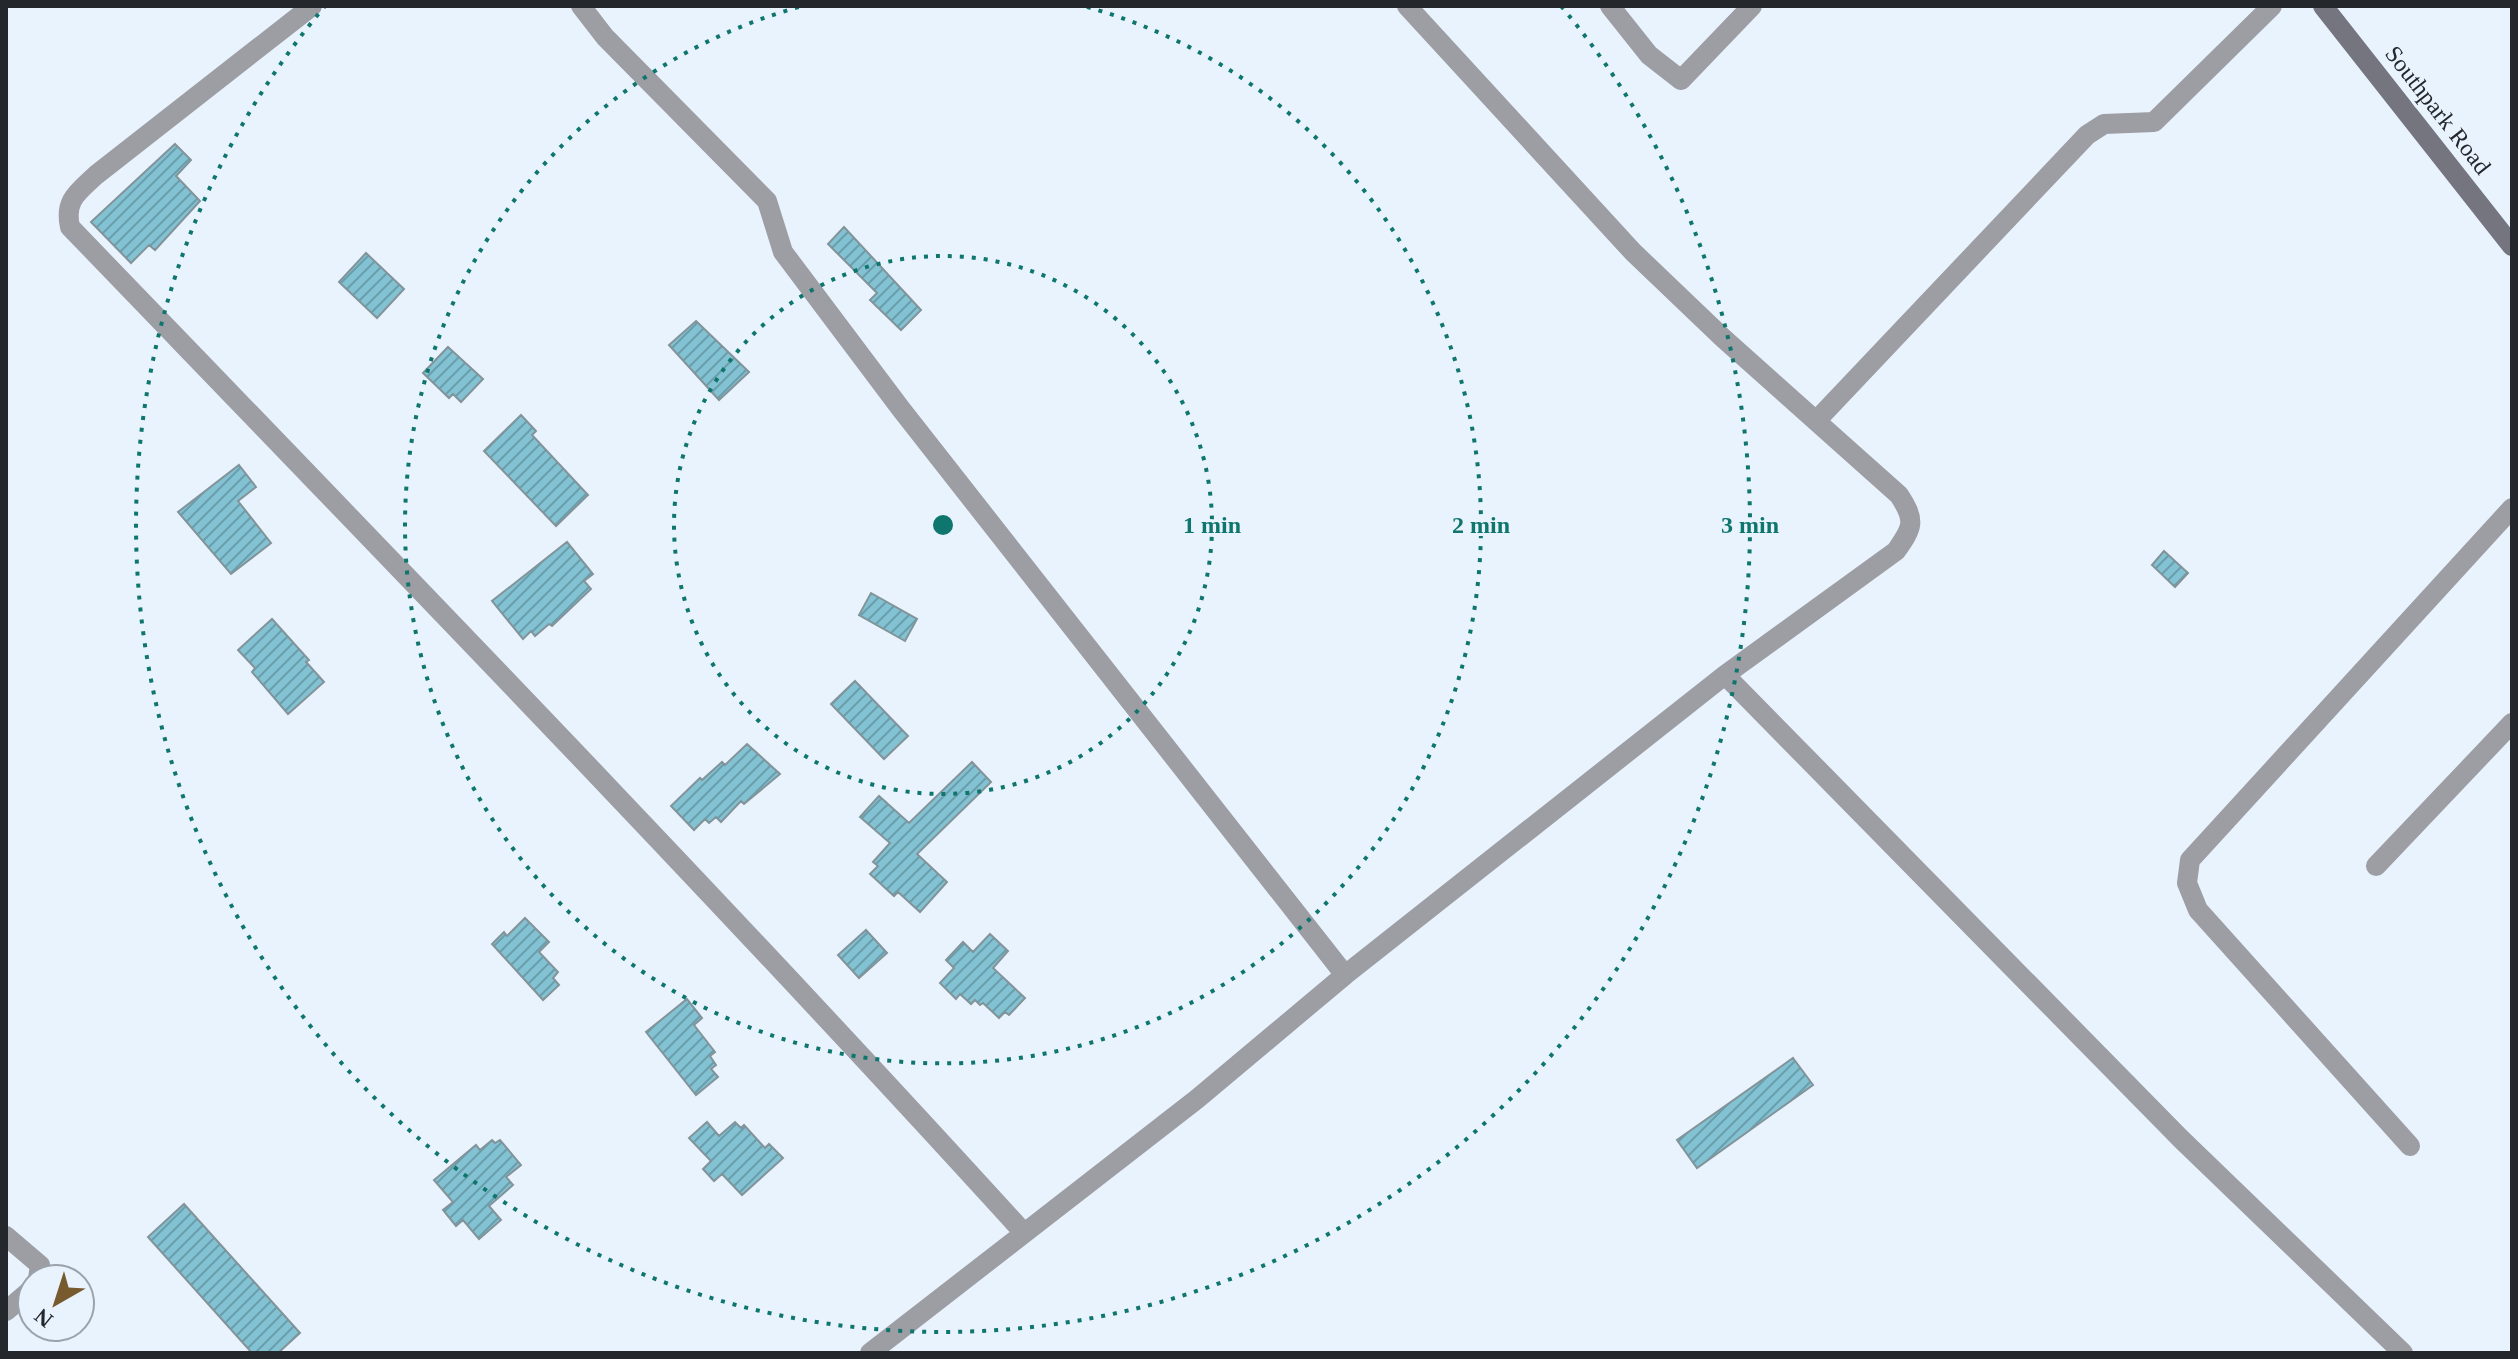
<svg xmlns="http://www.w3.org/2000/svg" width="2518" height="1359" font-family="Georgia,serif">
  <defs>
    <pattern id="building-hatch" width="6" height="6" patternUnits="userSpaceOnUse" patternTransform="scale(2)"><rect width="6" height="6" fill="#82c2d3"/><path d="M-1 1l2-2M0 6l6-6M5 7l2-2" fill="none" stroke="#6a9eac"/></pattern>
  </defs>
  <rect width="100%" height="100%" fill="#e9f3fd"/>
  <path fill="url(#building-hatch)" stroke="#829499" stroke-width="2" d="M175,144L191,160L176,176L200,201L155,250L149,245L131,263L91,222Z
    M844,227L921,310L901,330L870,300L877,293L828,244Z
    M366,253L404,289L377,318L339,282Z
    M696,321L749,372L719,400L669,345Z
    M448,347L483,379L461,402L453,394L449,398L423,373Z
    M521,415L536,431L532,435L588,495L556,526L484,451Z
    M239,465L256,487L238,501L271,543L231,574L178,512Z
    M567,542L593,574L584,581L591,589L552,626L549,624L535,636L531,631L523,639L492,601Z
    M2164,551L2188,573L2175,587L2152,565Z
    M871,593L917,619L905,641L859,615Z
    M272,619L309,660L306,662L324,682L288,714L252,672L255,668L238,650Z
    M855,681L908,736L884,759L831,704Z
    M747,744L780,774L744,804L741,801L721,822L716,817L709,823L705,819L694,830L671,806L700,778L702,780L722,762L725,765Z
    M972,762L991,782L917,854L947,882L920,912L898,892L894,896L870,874L878,866L873,862L890,843L860,817L879,796L909,823Z
    M525,918L549,942L539,952L558,972L553,978L559,985L543,1000L492,944L504,932L507,936Z
    M866,930L887,953L859,978L838,955Z
    M990,934L1008,951L993,968L1025,998L1009,1015L1005,1012L999,1018L983,1003L980,1005L975,1000L971,1004L960,994L956,999L940,983L954,968L946,960L963,942L973,952Z
    M687,999L702,1018L694,1025L715,1052L710,1056L716,1065L711,1069L718,1077L696,1095L646,1032Z
    M1793,1058L1813,1085L1697,1168L1677,1140Z
    M707,1122L719,1136L735,1122L741,1128L744,1125L765,1148L769,1144L783,1158L742,1195L722,1174L714,1181L703,1169L711,1161L689,1138Z
    M492,1140L495,1143L500,1140L521,1165L506,1177L513,1185L489,1206L501,1220L479,1239L463,1220L456,1226L443,1210L453,1202L434,1180L476,1145L480,1150Z
    M184,1204L300,1333L278,1353H252L148,1237Z"/>
  <g fill="none" stroke-linecap="round" stroke-linejoin="round">
    <path stroke="#9d9da4" stroke-width="20" d="M312,6L96,175C78,192 64,200 70,227C391,560 713,891 1024,1233
      M581,6L605,37L767,201L783,252L901,409L1345,975L1197,1099L870,1353
      M1407,6L1633,252L1723,338L1899,495C1916,521 1913,527 1896,551L1725,675L2181,1139L2403,1353
      M1610,6L1649,55L1681,80L1752,6
      M1816,421L2087,135L2104,124L2154,122L2272,6
      M2376,866L2512,723
      M1345,975L1725,675
      M2410,1146L2198,910L2187,883L2190,860L2512,508
      M6,1236L40,1265L38,1279
      M6,1311L32,1289"/>
    <path stroke="#75757f" stroke-width="20" d="M2323,6L2512,246"/>
  </g>
  <g fill="none" stroke="#0f766e" stroke-width="4" stroke-dasharray="4 8">
    <circle cx="943" cy="525" r="269"/>
    <path d="M1087 7A538 538 0 1 1 799 7"/>
    <path d="M1561 6A807 807 0 1 1 325 6"/>
  </g>
  <g text-anchor="middle" dominant-baseline="central" stroke-width="6" stroke-linejoin="round" paint-order="stroke">
    <g font-size="24" fill="#24282d" stroke="#e9f3fd">
      <text transform="translate(2438 110) rotate(52)">Southpark Road</text>
    </g>
  </g>
  <circle cx="943" cy="525" r="12" fill="#0f766e" stroke="#e9f3fd" stroke-width="4"/>
  <g font-size="24" text-anchor="middle" font-weight="bold" fill="#0f766e" stroke="#e9f3fd" stroke-width="6" stroke-linejoin="round" paint-order="stroke">
    <text x="1212" y="533">1 min</text>
    <text x="1481" y="533">2 min</text>
    <text x="1750" y="533">3 min</text>
  </g>
  <rect width="2518" height="1359" fill="none" stroke="#24282d" stroke-width="16"/>
  <g transform="translate(56 1303) rotate(219)"><circle r="38" fill="#e9f3fd" stroke="#9aa2aa" stroke-width="2"/>
  <path d="M0-6L14 30L0 20L-14 30Z" fill="#775a2d"/>
  <text y="-12" font-size="22" font-weight="bold" text-anchor="middle" fill="#24282d">N</text>
  </g>
</svg>
